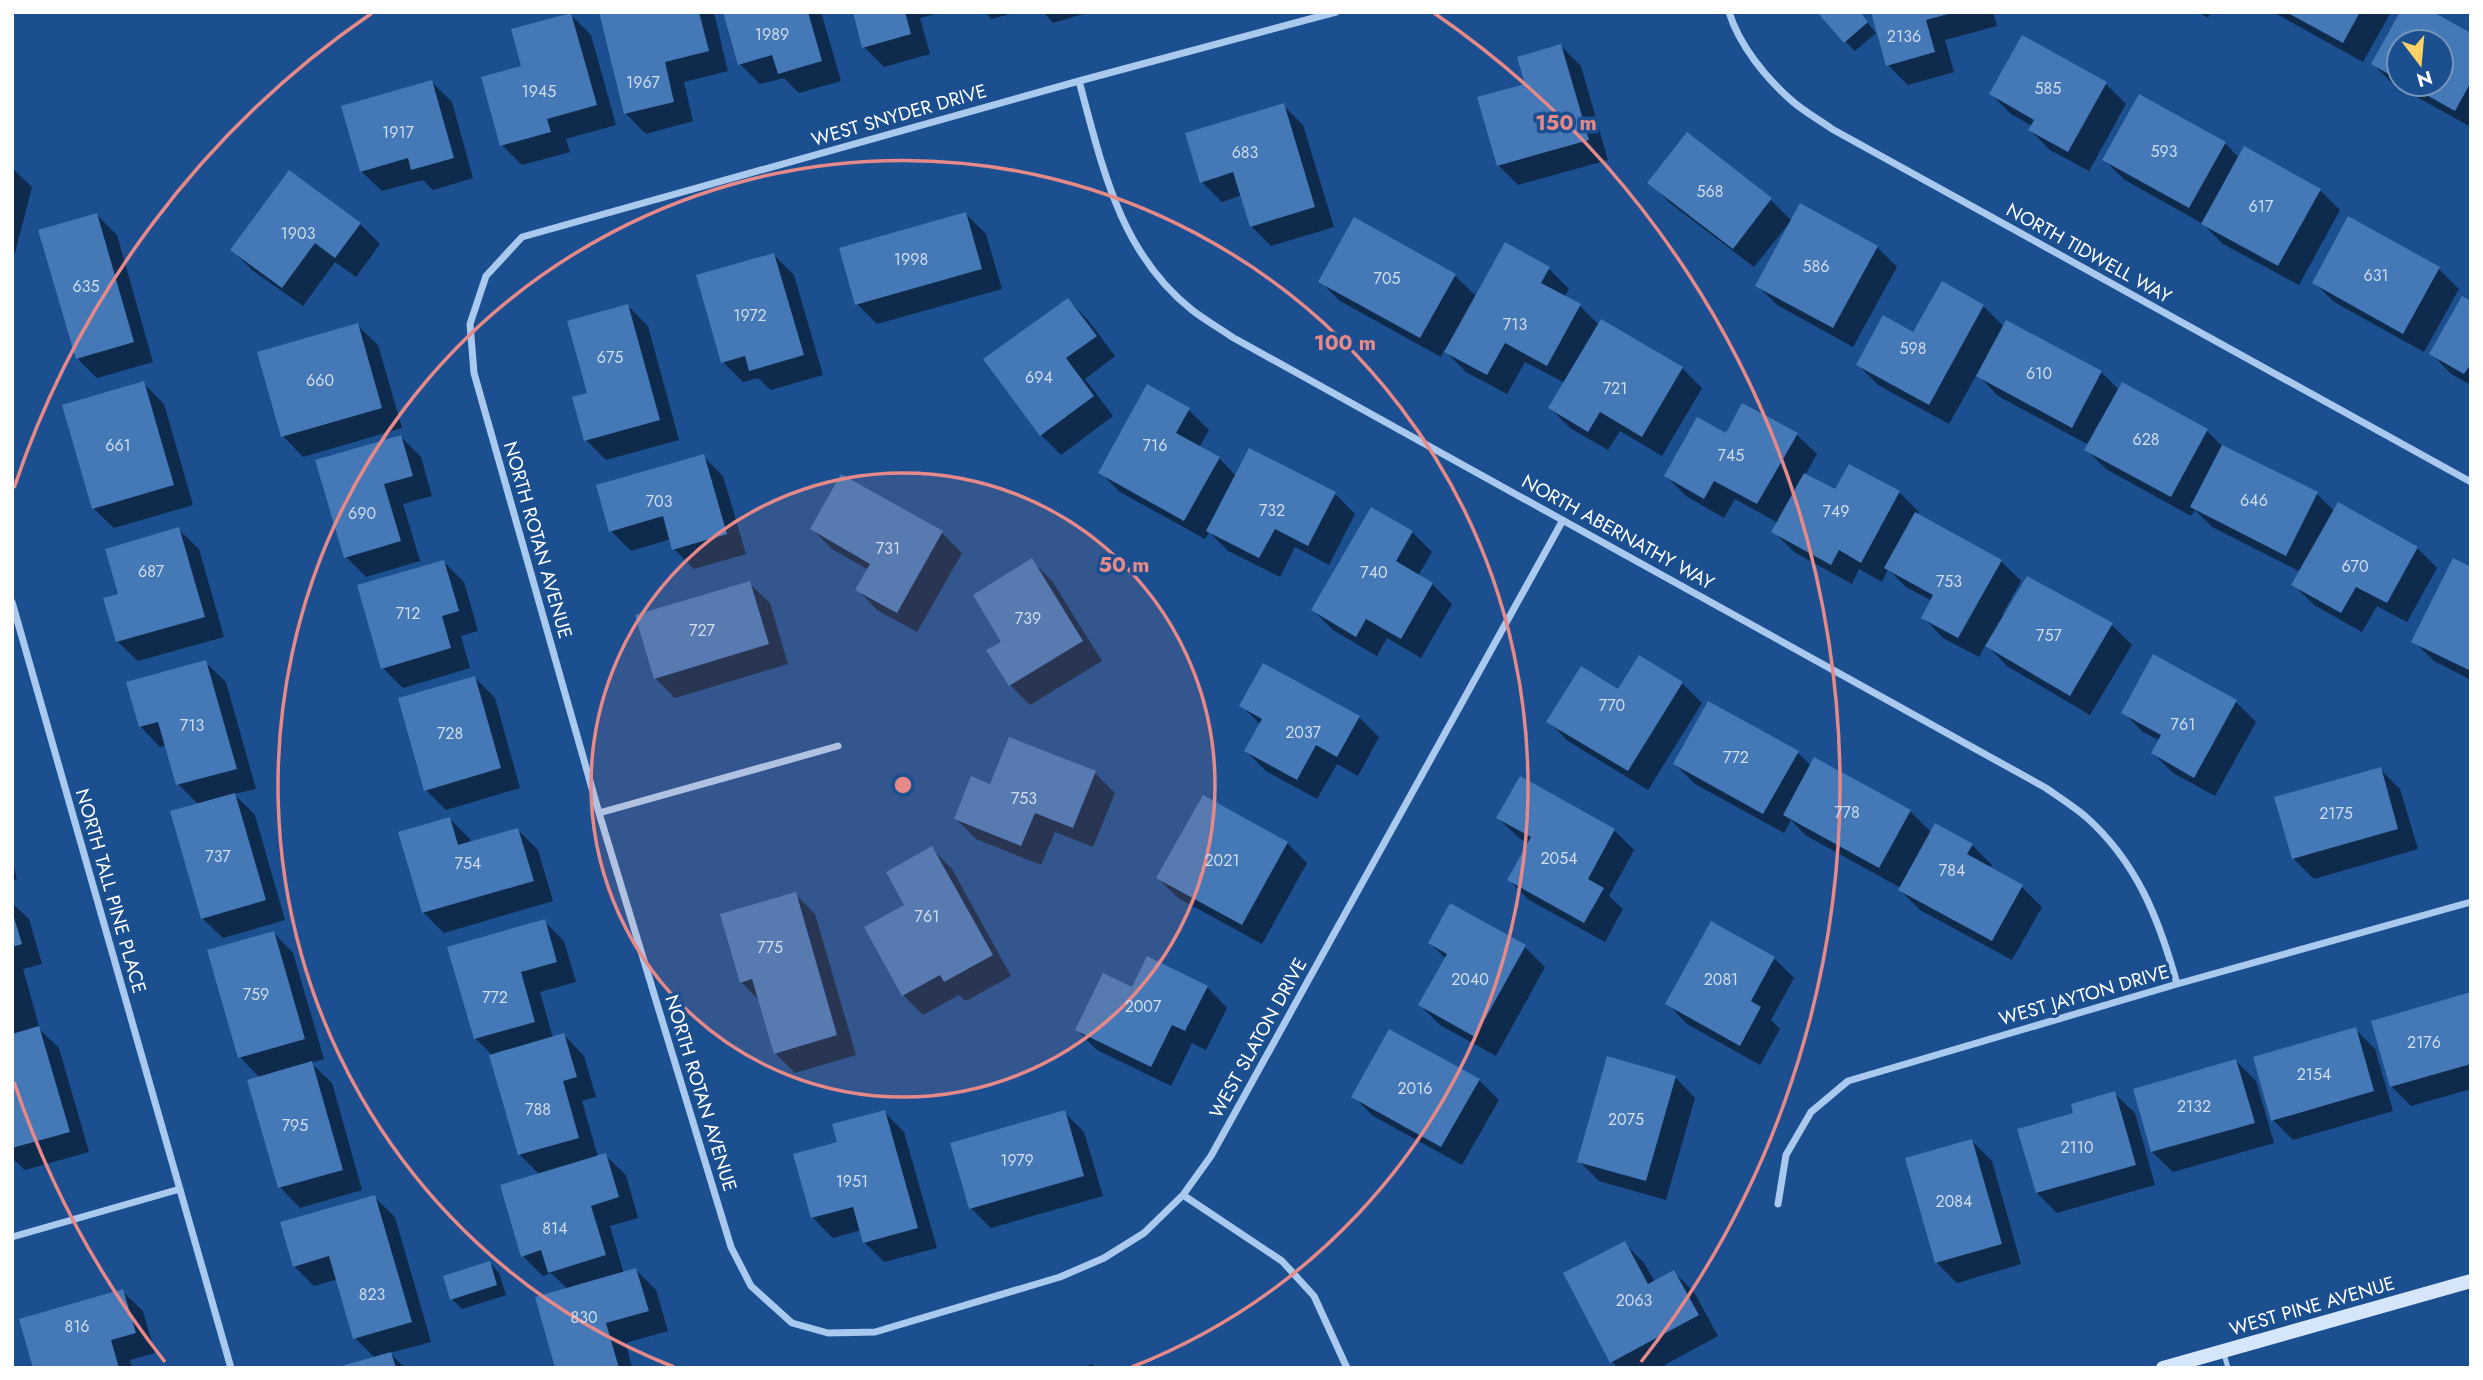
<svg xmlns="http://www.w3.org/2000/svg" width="2483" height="1380" font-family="Jost,sans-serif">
  <rect width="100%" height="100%" fill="#1b4f8f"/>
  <path fill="#0007" fill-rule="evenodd" d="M600,12L714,13L728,71L684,82L693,121L646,134L626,114Z
    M725,12H821L841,81L799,93L784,78L760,84L740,64Z
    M854,12H942L920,18L930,54L884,67L864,47Z
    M985,12H1017L992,19Z
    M1043,12H1090L1053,23Z
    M1859,12L1876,33L1855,51L1845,41Z
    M1873,12H1993L1997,26L1945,40L1954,72L1908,85L1888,65Z
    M2198,12H2211L2208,18Z
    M2273,12H2391L2363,62Z
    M2402,12L2471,35V127L2393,84L2373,64ZM2399,42H2441V84H2399Z
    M571,15L591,35L616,125L566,139L570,152L522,165L502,145L524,67Z
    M1561,46L1581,66L1608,160L1518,185L1498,165L1527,85Z
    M432,82L452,102L473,178L433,190L423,180L382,191L361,171Z
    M2106,84L2126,104L2089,171L2050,150L2030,130L2032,126L2011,114L1991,94Z
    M1283,105L1303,125L1334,227L1271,246L1251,226L1242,195L1222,202L1202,182Z
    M1687,135L1771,200L1792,221L1877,247L1897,267L1853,347L1777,305L1757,285L1791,223L1790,222L1754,267L1670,203L1650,183Z
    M2225,143L2239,158L2320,190L2340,210L2299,285L2223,244L2203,224L2125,180L2104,160Z
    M12,168L32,187L15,253L12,252Z
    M289,173L360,224L380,244L356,277L335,262L303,306L252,270L232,250Z
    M966,214L986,234L1002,289L877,324L857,304Z
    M97,215L117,235L153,362L97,378L77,358Z
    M1354,220L1455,276L1477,297L1549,269L1569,289L1564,297L1580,306L1599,325L1682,368L1702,388L1662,456L1620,431L1608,450L1570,428L1550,408L1565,383L1525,362L1507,394L1466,372L1444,350L1441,357L1340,301L1320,281Z
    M774,255L794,275L823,375L771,390L758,378L743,382L723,362Z
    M2439,269L2459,289L2424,352L2334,302L2314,282Z
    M1943,283L1983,306L2004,327L2101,372L2119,390L2207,431L2224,448L2317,494L2334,511L2417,548L2437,568L2407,622L2377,606L2362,632L2314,605L2294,585L2301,572L2212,527L2195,510L2191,516L2106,469L2086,449L2089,445L1998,396L1977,374L1949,424L1878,385L1858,365L1914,334Z
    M1068,300L1088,320L1115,356L1085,379L1113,416L1061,455L1041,435Z
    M2471,303V385L2451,374L2431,353Z
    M628,306L648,326L679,440L606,460L586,440L589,394Z
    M357,325L378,345L402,428L303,457L283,436Z
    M143,383L164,404L193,505L114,528L93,508Z
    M1147,386L1189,410L1209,430L1199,448L1219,458L1236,476L1335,494L1355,514L1329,565L1295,547L1280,577L1228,551L1209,532L1205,539L1120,492L1100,472Z
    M1796,434L1817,454L1805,475L1835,492H1899L1919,512L1917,515L2001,561L2021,581L2002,615L2112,625L2132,645L2090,715L2007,666L1986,644L1979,657L1943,638L1923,617L1932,601L1906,587L1888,569L1882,582L1859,569L1852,584L1794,552L1774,532L1778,523L1735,499L1724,518L1686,496L1666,476L1726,435Z
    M401,437L421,457L432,496L403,504L420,561L366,577L346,557Z
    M703,456L723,476L746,554L694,569L674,549L671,539L631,551L611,531Z
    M178,529L199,549L224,637L138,661L117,641L120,595Z
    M812,529L942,533L962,553L917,632L877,610L857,589L869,570L832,549Z
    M1412,532L1432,552L1418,576L1432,584L1452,604L1421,658L1387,638L1377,656L1333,630L1313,610Z
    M1032,561L1052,581L1102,661L1030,705L1010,685L989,651L1004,642Z
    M444,562L464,582L478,631L461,636L470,668L403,688L383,668Z
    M2471,569V680L2434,661L2414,641Z
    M749,583L770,603L788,664L675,698L655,678Z
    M2154,657L2236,702L2256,722L2215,796L2173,773L2153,753L2160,741L2143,732L2123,712Z
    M205,662L226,682L256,789L234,794L255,815L285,920L223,938L202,918L199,805L178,784L167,745L160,747L140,726Z
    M475,678L495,698L520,788L446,810L426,790Z
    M1682,683L1702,703L1648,790L1568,741L1548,721L1619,691Z
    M1241,705L1359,717L1379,737L1358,776L1337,764L1317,799L1266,771L1246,751L1261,725Z
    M1797,752L1811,766L1910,811L1932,833L1972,845L1992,865L1990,869L2022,887L2042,907L2012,960L1920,910L1900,890L1901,888L1805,835L1791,820L1784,833L1695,784L1675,764Z
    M2380,769L2400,789L2418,849L2314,879L2293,858Z
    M1095,773L1115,793L1093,847L1055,832L1041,865L976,839L956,819L991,786Z
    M1498,818L1614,830L1634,850L1609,896L1623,909L1605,942L1529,900L1509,880L1529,844L1519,838Z
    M450,819L470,839L471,843L518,830L538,850L553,901L444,933L423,912Z
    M1287,843L1307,863L1262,944L1178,898L1158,878Z
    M932,849L952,869L1011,976L966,1001L959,995L923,1015L903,995L907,906Z
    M12,861L17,879L12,881Z
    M795,894L815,914L856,1055L795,1073L775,1053L760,1001L741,982Z
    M12,903L29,919L42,964L23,969L39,1026L37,1027L59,1048L89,1152L25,1170L12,1158Z
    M1451,905L1525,947L1545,967L1496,1056L1440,1025L1420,1005L1446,959L1430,943Z
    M544,921L564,941L576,982L540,992L553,1038L564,1035L584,1056L596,1097L582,1101L598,1157L605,1155L626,1175L638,1218L610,1226L624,1274L636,1270L656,1290L668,1331L626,1343L632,1368H557L568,1289L551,1273L543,1276L523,1256L540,1175L519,1154L493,1056L475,1038Z
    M273,932L293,953L324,1059L311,1063L332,1083L362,1190L300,1208L280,1187L260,1078L240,1057Z
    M1774,958L1794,978L1771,1020L1780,1029L1760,1065L1687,1024L1667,1003Z
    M1207,987L1227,1008L1206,1050L1192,1043L1171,1086L1097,1050L1077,1030L1133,989Z
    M2471,994V1089L2411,1106L2391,1086Z
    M2355,1029L2375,1049L2393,1111L2293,1140L2273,1120Z
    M2236,1061L2256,1081L2274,1143L2173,1172L2152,1152Z
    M1675,1077L1695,1098L1666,1200L1599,1181L1579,1161Z
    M1479,1080L1499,1100L1462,1165L1373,1116L1353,1096Z
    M2114,1093L2135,1113L2155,1185L2057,1213L2037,1193L2075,1114Z
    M884,1112L904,1132L937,1248L884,1262L864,1242L861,1230L833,1238L812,1217L840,1143Z
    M1064,1112L1084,1132L1103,1196L991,1228L971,1208Z
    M1972,1141L1992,1161L2021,1264L1957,1283L1937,1263L1907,1159Z
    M374,1197L395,1217L431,1342L390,1353L405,1368H341L375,1358L355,1338L338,1279L314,1286L294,1266Z
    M1624,1243L1644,1263L1655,1282L1674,1272L1694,1292L1718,1336L1659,1368H1618L1612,1362L1565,1274Z
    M490,1263L499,1273L506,1295L462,1309L452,1299Z
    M122,1291L143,1311L155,1353L130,1360L132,1368H35Z
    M1092,1364L1096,1368H1081Z"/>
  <path fill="#4478b7" d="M599,12H699L709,51L665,62L674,102L624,114Z
    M723,12H808L822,61L778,74L772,55L738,65Z
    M853,12H905L911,34L862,48Z
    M1817,12H1860L1868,22L1844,43Z
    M1871,12H1952V13L1926,20L1935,52L1886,66Z
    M2286,12H2360L2343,43Z
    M2400,12H2433L2471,33V82L2455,111L2407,84H2441V42H2399V80L2371,64Z
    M571,13L597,105L547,119L551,132L500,146L481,77L521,66L511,29Z
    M2022,35L2107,82L2068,152L2028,130L2034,120L1989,94Z
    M1561,44L1589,140L1497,166L1477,97L1525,84L1517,57Z
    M432,80L454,158L411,170L408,158L360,172L341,106Z
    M2139,94L2226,142L2189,208L2102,160Z
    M1284,103L1315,207L1250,227L1233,172L1200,183L1185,133Z
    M1687,132L1772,198L1733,249L1647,183Z
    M2244,146L2321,189L2278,266L2201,224Z
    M289,170L361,223L335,258L315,243L282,288L230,250Z
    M1800,203L1878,246L1833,328L1755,286Z
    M966,212L982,269L855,305L839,248Z
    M97,213L134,342L76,359L38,230Z
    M2348,216L2440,267L2403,334L2312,283Z
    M1354,217L1456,274L1420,338L1318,282Z
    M1505,242L1550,267L1541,283L1581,304L1547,366L1505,343L1487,375L1444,352Z
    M774,253L804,355L749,371L745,356L721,363L696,275Z
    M1942,281L1984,305L1929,405L1856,365L1883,315L1913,332Z
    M2462,296L2471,301V364L2464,374L2429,354Z
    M1068,298L1097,336L1066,358L1094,396L1040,436L983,359Z
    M628,304L660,420L584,441L572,397L587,393L567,321Z
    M1601,319L1683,367L1642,437L1600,412L1588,432L1548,408Z
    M2006,320L2102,371L2072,428L1976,376Z
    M358,323L382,408L281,437L257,352Z
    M144,381L174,485L92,509L62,405Z
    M2122,382L2208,429L2171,497L2084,450Z
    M1147,384L1190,408L1176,433L1220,457L1184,521L1098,473Z
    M1742,403L1798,433L1757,504L1714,481L1704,499L1664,476L1697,417L1726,433Z
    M401,435L413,476L384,484L401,541L344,558L315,460Z
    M2222,445L2318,492L2286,556L2190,507Z
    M1249,448L1336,492L1308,546L1275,529L1259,558L1206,531Z
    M704,454L727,534L672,550L663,516L609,532L596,485Z
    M1849,464L1900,491L1861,563L1839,550L1831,565L1771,532L1804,473L1835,489Z
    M841,474L943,531L897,613L855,590L870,564L810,529Z
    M2338,502L2418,547L2387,603L2356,587L2341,613L2291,585Z
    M1371,507L1413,531L1396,561L1433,583L1401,639L1366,619L1356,637L1311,610Z
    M1915,512L2002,560L1958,638L1921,618L1933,595L1884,568Z
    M179,527L205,617L116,642L103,598L118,594L105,549Z
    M1032,558L1083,641L1009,686L986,650L1001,642L973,595Z
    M2453,558L2471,567V671L2411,642Z
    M444,560L459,611L442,616L451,648L381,669L357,585Z
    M2027,576L2113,623L2070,696L1985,646Z
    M750,581L769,644L654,679L635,615Z
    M2153,654L2237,700L2194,778L2151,753L2161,735L2121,713Z
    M1639,655L1683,682L1628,771L1546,722L1581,666L1618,689Z
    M206,660L237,769L176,785L158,722L139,727L126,682Z
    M1263,663L1360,716L1337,757L1316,745L1297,780L1244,751L1262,719L1239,706Z
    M475,676L501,768L424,791L398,698Z
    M1708,701L1799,751L1763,814L1673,764Z
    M1009,737L1096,771L1073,828L1035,813L1021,846L954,819L971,776L990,784Z
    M1814,757L1911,810L1879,868L1783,815Z
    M2381,767L2398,829L2292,859L2274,797Z
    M1520,776L1615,829L1588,879L1604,888L1584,923L1507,880L1531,837L1496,818Z
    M235,793L266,900L201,919L170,811Z
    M1203,795L1288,842L1242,925L1156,878Z
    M450,817L458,845L518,828L534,881L422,913L398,832Z
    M1935,823L1973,844L1967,854L2023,885L1992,941L1898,890Z
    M932,846L993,955L944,982L940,975L902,996L864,927L904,905L886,872Z
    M796,892L837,1035L774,1054L752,979L740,983L720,914Z
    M1450,903L1526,945L1475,1037L1418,1005L1447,954L1428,943Z
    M12,911L22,944L12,947Z
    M545,919L557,962L521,972L535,1022L474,1039L447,947Z
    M1711,921L1775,957L1751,1001L1761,1007L1740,1046L1665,1004Z
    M274,931L305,1039L238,1058L207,950Z
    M1147,956L1208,986L1185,1031L1172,1025L1151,1067L1075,1030L1103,973L1132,987Z
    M2471,992V1064L2390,1087L2371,1021Z
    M39,1026L70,1132L12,1148V1034Z
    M2356,1027L2374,1091L2271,1121L2253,1057Z
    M1389,1029L1480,1079L1441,1147L1351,1097Z
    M564,1033L577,1077L563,1081L579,1138L518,1155L489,1055Z
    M1607,1056L1676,1076L1646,1181L1577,1162Z
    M2236,1059L2255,1123L2151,1152L2133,1089Z
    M312,1061L343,1170L278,1188L247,1080Z
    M2115,1091L2136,1165L2036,1193L2017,1129L2073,1113L2071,1104Z
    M885,1110L918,1228L863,1243L853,1207L811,1218L793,1154L837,1142L832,1124Z
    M1065,1110L1084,1176L969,1209L950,1143Z
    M1972,1139L2002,1244L1935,1263L1905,1158Z
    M606,1153L619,1197L591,1206L606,1255L548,1273L541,1250L521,1257L500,1185Z
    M375,1195L412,1322L353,1339L329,1256L293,1267L280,1222Z
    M1625,1241L1648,1284L1674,1270L1699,1315L1610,1363L1563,1273Z
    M490,1261L497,1285L450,1300L443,1276Z
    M636,1268L649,1311L606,1323L619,1368H555L535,1297Z
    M123,1289L136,1333L111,1340L119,1368H33L19,1319Z
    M391,1352L396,1368H338V1367Z"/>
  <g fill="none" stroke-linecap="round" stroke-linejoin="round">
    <path stroke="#a9c9ee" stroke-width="5" d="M2224,1354L2228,1368"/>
    <path stroke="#a9c9ee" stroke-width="7" d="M1336,12L1079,81L522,237L486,276L470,324L474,373L599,813L731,1247L751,1286L792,1323L828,1333L875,1332L1060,1277L1104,1258L1144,1233L1183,1195L1211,1156L1563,520
      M1729,12C1739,45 1766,78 1791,100C1803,111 1818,119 1832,129L2471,482
      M1079,81C1102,165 1119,252 1192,310C1205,320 1219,328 1232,337L2046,788C2059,797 2073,806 2085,816C2137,862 2159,919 2177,984
      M12,602L231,1368
      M599,813L838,746
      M1183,1195L1282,1261L1314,1296L1347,1368
      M1778,1204L1786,1155L1811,1112L1848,1081L2177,984L2471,902
      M12,1237L180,1189"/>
    <path stroke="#d6e6fa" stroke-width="14" d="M2163,1368L2471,1281"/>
  </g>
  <circle cx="903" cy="785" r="312" fill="#e88989" fill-opacity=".12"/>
  <g fill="none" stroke="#e88989" stroke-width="3.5">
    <circle cx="903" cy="785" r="312"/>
    <path d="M674 1367A625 625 0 1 1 1132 1367"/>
    <path d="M165 1362A937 937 0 0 1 14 1082M14 488A937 937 0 0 1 372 13M1434 13A937 937 0 0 1 1641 1362"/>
  </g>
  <g text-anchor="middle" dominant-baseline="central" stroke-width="7" stroke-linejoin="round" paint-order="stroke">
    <g font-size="16" fill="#d0dded">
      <text x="772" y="34">1989</text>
      <text x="1904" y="36">2136</text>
      <text x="643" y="82">1967</text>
      <text x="2048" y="88">585</text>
      <text x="539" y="91">1945</text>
      <text x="398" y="132">1917</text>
      <text x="2164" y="151">593</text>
      <text x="1245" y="152">683</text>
      <text x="1710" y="191">568</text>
      <text x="2261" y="206">617</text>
      <text x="298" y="233">1903</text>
      <text x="911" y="259">1998</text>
      <text x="1816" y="266">586</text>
      <text x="2376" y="275">631</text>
      <text x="1387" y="278">705</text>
      <text x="86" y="286">635</text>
      <text x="750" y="315">1972</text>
      <text x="1515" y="324">713</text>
      <text x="1913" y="348">598</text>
      <text x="610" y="357">675</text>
      <text x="2039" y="373">610</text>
      <text x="1039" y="377">694</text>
      <text x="320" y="380">660</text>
      <text x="1615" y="388">721</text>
      <text x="2146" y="439">628</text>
      <text x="118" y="445">661</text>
      <text x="1155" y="445">716</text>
      <text x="1731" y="455">745</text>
      <text x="2254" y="500">646</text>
      <text x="659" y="501">703</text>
      <text x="1272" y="510">732</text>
      <text x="1836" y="511">749</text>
      <text x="362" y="513">690</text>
      <text x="888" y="548">731</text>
      <text x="2355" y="566">670</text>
      <text x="151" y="571">687</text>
      <text x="1374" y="572">740</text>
      <text x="1949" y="581">753</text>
      <text x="408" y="613">712</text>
      <text x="1028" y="618">739</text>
      <text x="702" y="630">727</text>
      <text x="2049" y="635">757</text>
      <text x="1612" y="705">770</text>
      <text x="2183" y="724">761</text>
      <text x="192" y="725">713</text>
      <text x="1303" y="732">2037</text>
      <text x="450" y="733">728</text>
      <text x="1736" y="757">772</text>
      <text x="1024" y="798">753</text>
      <text x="1847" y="812">778</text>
      <text x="2336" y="813">2175</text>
      <text x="218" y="856">737</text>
      <text x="1559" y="858">2054</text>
      <text x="1222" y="860">2021</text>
      <text x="468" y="863">754</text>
      <text x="1952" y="870">784</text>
      <text x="927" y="916">761</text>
      <text x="770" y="947">775</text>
      <text x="1470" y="979">2040</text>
      <text x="1721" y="979">2081</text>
      <text x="256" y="994">759</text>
      <text x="495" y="997">772</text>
      <text x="1143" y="1006">2007</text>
      <text x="2424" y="1042">2176</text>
      <text x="2314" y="1074">2154</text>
      <text x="1415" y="1088">2016</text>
      <text x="2194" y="1106">2132</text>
      <text x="538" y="1109">788</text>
      <text x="1626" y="1119">2075</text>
      <text x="295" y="1125">795</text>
      <text x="2077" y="1147">2110</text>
      <text x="1017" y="1160">1979</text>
      <text x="852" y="1181">1951</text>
      <text x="1954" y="1201">2084</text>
      <text x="555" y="1228">814</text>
      <text x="372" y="1294">823</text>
      <text x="1634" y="1300">2063</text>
      <text x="584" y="1317">830</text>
      <text x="77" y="1326">816</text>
    </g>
    <g font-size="19" fill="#fff" stroke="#1b4f8f">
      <text transform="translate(899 115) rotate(-16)">WEST SNYDER DRIVE</text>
      <text transform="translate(2089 253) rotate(29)">NORTH TIDWELL WAY</text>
      <text transform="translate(1618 532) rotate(29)">NORTH ABERNATHY WAY</text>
      <text transform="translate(538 540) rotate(74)">NORTH ROTAN AVENUE</text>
      <text transform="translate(111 891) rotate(74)">NORTH TALL PINE PLACE</text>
      <text transform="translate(2084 995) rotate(-16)">WEST JAYTON DRIVE</text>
      <text transform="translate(1258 1038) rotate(-61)">WEST SLATON DRIVE</text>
      <text transform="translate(701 1093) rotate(73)">NORTH ROTAN AVENUE</text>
      <text transform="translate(2312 1306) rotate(-16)">WEST PINE AVENUE</text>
    </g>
  </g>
  <circle cx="903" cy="785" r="10" fill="#e88989" stroke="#1b4f8f" stroke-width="3.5"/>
  <g font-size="21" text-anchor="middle" font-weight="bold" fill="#e88989" stroke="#1b4f8f" stroke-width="7" stroke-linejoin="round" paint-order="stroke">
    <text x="1566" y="130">150 m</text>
    <text x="1345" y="350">100 m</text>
    <text x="1124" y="572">50 m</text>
  </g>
  <rect width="2483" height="1380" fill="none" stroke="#ffffff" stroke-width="28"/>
  <g transform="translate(2420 63) rotate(164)"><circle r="33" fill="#1b4f8f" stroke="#7695bc" stroke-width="2"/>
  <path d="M0-5L12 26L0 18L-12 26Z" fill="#ffd166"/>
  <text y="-10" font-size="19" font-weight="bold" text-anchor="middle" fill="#ffffff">N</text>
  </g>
</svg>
